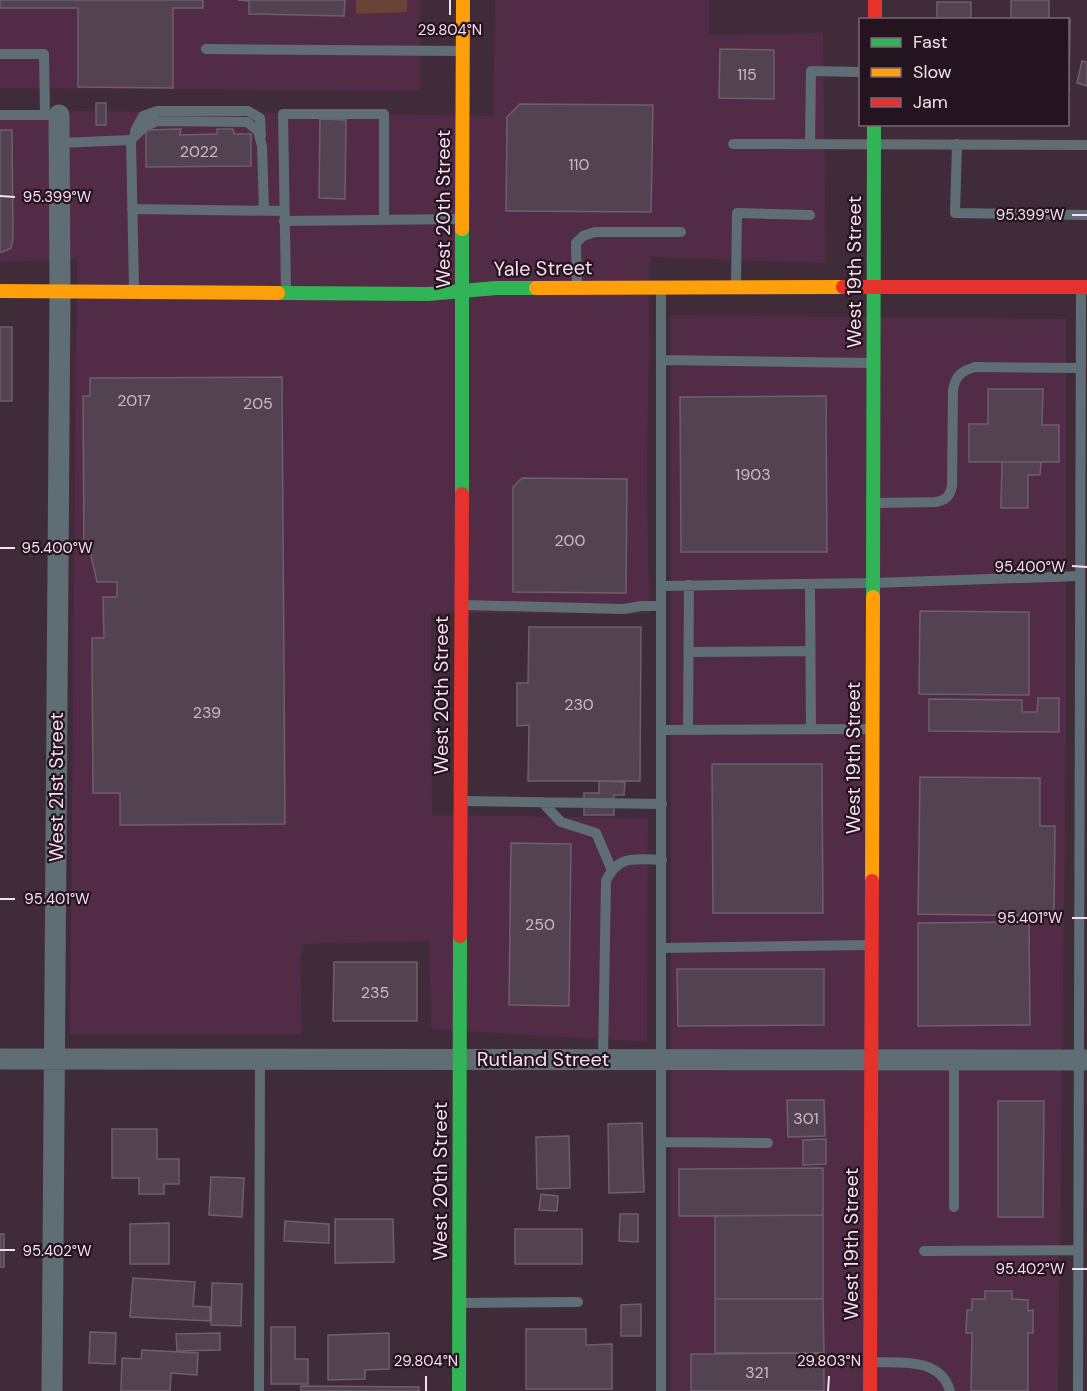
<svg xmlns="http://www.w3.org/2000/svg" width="1087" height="1391" font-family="'DM Sans',sans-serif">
  <rect width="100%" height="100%" fill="#402c39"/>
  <path fill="#522b46" d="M0,0H420V91L0,88Z
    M495,0H709V35L823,33L826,263L650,257L647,473L649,614L431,613L432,815L648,818L647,1042L431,1029L429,941L303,944L300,961L302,1034H70L77,259L0,262V110L493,116Z
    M671,315L1066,319V745L1058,1391H671Z"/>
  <path fill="#6a4236" d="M356,0H407V12L356,14Z"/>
  <path fill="#534351" stroke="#6e5f6c" stroke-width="1.5" d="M0,0H203V8H173V88L78,87V8H0Z
    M238,0H345L344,16L249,14V1Z
    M1011,0H1049V19H1070L1069,91H1068V20H1004L1011,19Z
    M937,2H971V20H937Z
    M720,49L774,50V99L719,98Z
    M1082,61L1087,62V86L1077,83Z
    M96,103H106V125H96Z
    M520,104L653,105L651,212L506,211L507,117Z
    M320,119L346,120L345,199L319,198Z
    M181,129L180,135L217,134V129H233L234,134H251V166L146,167V130Z
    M0,130H12L13,238L11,248L3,252H0Z
    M0,327H12V401H0Z
    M282,377L285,824L120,825V793H93L92,638H104L103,597H117V582H97L90,551L84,552L83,396H90V378Z
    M988,389H1043L1042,425H1059V462H969V424H988Z
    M826,396L827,552H681L680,397Z
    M1002,462H1041L1040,475H1028V508H1001Z
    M522,478L627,479L626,593L513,592V487Z
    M920,611L1029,612V695L919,694Z
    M529,627H641L640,781H528L529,725L517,726V683H528Z
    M1038,698H1059V732L929,731V699L1022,700V712H1037Z
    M712,764H822L823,913H713Z
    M920,777L1040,778V826H1055L1054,916L918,914Z
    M599,781L625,782L624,795H614V815H584V793H599Z
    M511,843L571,844L569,1006L509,1005Z
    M1029,922L1030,1025L918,1026V923Z
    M334,962H417V1021H333Z
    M677,969H824V1025L678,1026Z
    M787,1100H824L825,1136L788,1137Z
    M998,1101H1044L1043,1217H998Z
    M642,1123L644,1192L609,1193L608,1124Z
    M112,1129H157V1159H179V1184H164V1194H139V1178H112Z
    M569,1136L570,1188L537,1189L536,1137Z
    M826,1139V1164L803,1165V1140Z
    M823,1168V1215L679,1216V1169Z
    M211,1177L244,1178L242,1217L209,1215Z
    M541,1194L558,1196L557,1211L539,1210Z
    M620,1214H638V1242L619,1241Z
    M823,1215V1299H715V1216Z
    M335,1219H393L394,1262L335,1263Z
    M285,1221L329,1224V1243L284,1241Z
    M169,1223V1264H130V1224Z
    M515,1229H582V1264H515Z
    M0,1234H4V1267H0Z
    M133,1278L195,1282L193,1306L210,1307V1321L130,1317Z
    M212,1283L242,1284L241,1326L211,1325Z
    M985,1291H1012V1299L1028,1300V1311L1033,1310V1333H1028V1391H971L972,1333H966L967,1310H972V1299H985Z
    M715,1299H823L824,1353H715Z
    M641,1304V1336H621V1305Z
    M271,1327H295V1359H308V1384H271Z
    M526,1329H586V1345L612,1344V1389H526Z
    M90,1332L116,1333L115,1364L89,1363Z
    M220,1333V1350L177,1351L176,1334Z
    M389,1333V1369L365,1370V1379L328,1380V1335Z
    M142,1350L198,1353L197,1375L171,1373L170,1391H121L122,1358L141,1359Z
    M824,1353V1391H691V1354Z
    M301,1386L419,1387V1391H301Z"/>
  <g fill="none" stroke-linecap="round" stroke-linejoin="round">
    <path stroke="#5f6d74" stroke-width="10" d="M206,49L461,51
      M0,54H44L45,115
      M0,115H51
      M135,131L143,116L157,111H248L260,118L261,136
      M131,140L144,127L157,121L247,122L258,131L262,146L264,210
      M59,143L131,140L134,289
      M733,144L1087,145
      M810,144L811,71L860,72
      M957,144L955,213L1087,215
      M132,209L284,211
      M284,221L460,219
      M577,287L576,243L583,236L595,232H681
      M736,287L737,213L810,215
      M286,290L283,114H384V220
      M661,290V1391
      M661,360L870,363
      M876,503L936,502C946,500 950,496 952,486L953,391C955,376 961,371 975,367L1081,368
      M810,584L811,729
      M661,586L873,583L1080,576
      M464,605L624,609L641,606H661
      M689,652L810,651
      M688,729L689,585
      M661,730L871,729
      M463,801L662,804
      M542,802L561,822L596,833L611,868
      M662,948L869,945
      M603,1059L606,881C618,854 636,859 662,860
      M662,1142L768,1143
      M954,1207V1060
      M924,1251L1078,1250
      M460,1303L578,1302
      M873,1362C901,1363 940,1357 950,1391
      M259,1391L260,1059
      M1078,1391L1081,288"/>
    <path stroke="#5f6d74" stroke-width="21" d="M0,1059L1087,1060
      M52,1391L60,292L59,115"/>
    <path stroke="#30b455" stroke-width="14" d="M278,293L428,294L496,288H536
      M462,494V229
      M873,597L874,124
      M459,1391L460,936"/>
    <path stroke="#ff9f0a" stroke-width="14" d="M462,229L463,0
      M536,288L843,287
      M0,291L278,293
      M872,881L873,597"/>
    <path stroke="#e5322d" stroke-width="14" d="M875,0V20
      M843,287H1087
      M460,936L462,494
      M870,1391L872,881"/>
  </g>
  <path fill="none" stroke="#f7dfee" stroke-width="2" d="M450,15V0M0,196L15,197M1072,215H1087M0,548H15M1072,566L1087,567M0,899H15M1072,918H1087M0,1250H15M1072,1269H1087M426,1391V1376M828,1391L829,1376"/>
  <g text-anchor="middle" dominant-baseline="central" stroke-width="4.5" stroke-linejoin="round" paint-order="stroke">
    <g font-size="16" fill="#ceb8c7">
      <text x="747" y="74">115</text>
      <text x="199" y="151">2022</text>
      <text x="579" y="164">110</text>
      <text x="134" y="400">2017</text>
      <text x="258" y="403">205</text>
      <text x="753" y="474">1903</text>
      <text x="570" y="540">200</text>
      <text x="579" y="704">230</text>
      <text x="207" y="712">239</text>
      <text x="540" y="924">250</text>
      <text x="375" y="992">235</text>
      <text x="806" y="1118">301</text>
      <text x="757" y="1372">321</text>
    </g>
    <g font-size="20" fill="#f7dfee" stroke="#24141f">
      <text transform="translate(443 209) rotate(-90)">West 20th Street</text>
      <text transform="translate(543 268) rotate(-1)">Yale Street</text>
      <text transform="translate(854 272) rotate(-90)">West 19th Street</text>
      <text transform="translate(441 695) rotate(-90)">West 20th Street</text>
      <text transform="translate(853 758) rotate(-90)">West 19th Street</text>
      <text transform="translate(56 787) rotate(-90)">West 21st Street</text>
      <text x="543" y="1059">Rutland Street</text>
      <text transform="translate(440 1181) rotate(-90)">West 20th Street</text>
      <text transform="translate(851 1244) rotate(-90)">West 19th Street</text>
    </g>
  </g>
  <g font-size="15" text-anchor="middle" fill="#f7dfee" stroke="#24141f" stroke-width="4.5" stroke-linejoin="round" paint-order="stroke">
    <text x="450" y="35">29.804°N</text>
    <text x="57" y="202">95.399°W</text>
    <text x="1030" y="220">95.399°W</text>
    <text x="57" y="553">95.400°W</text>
    <text x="1030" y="572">95.400°W</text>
    <text x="57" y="904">95.401°W</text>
    <text x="1030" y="923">95.401°W</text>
    <text x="57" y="1256">95.402°W</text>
    <text x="1030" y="1274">95.402°W</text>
    <text x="426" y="1366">29.804°N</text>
    <text x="829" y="1366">29.803°N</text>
  </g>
  <rect x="859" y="18" width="210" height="108" fill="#24141f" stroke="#786572" stroke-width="1.5"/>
  <rect x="871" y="38" width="30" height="9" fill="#30b455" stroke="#786572" stroke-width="1.5"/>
  <text x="913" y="48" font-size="18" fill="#f7dfee">Fast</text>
  <rect x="871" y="68" width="30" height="9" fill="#ff9f0a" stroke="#786572" stroke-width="1.5"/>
  <text x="913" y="78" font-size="18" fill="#f7dfee">Slow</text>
  <rect x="871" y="98" width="30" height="9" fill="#e5322d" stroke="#786572" stroke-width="1.5"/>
  <text x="913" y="108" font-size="18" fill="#f7dfee">Jam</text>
</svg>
